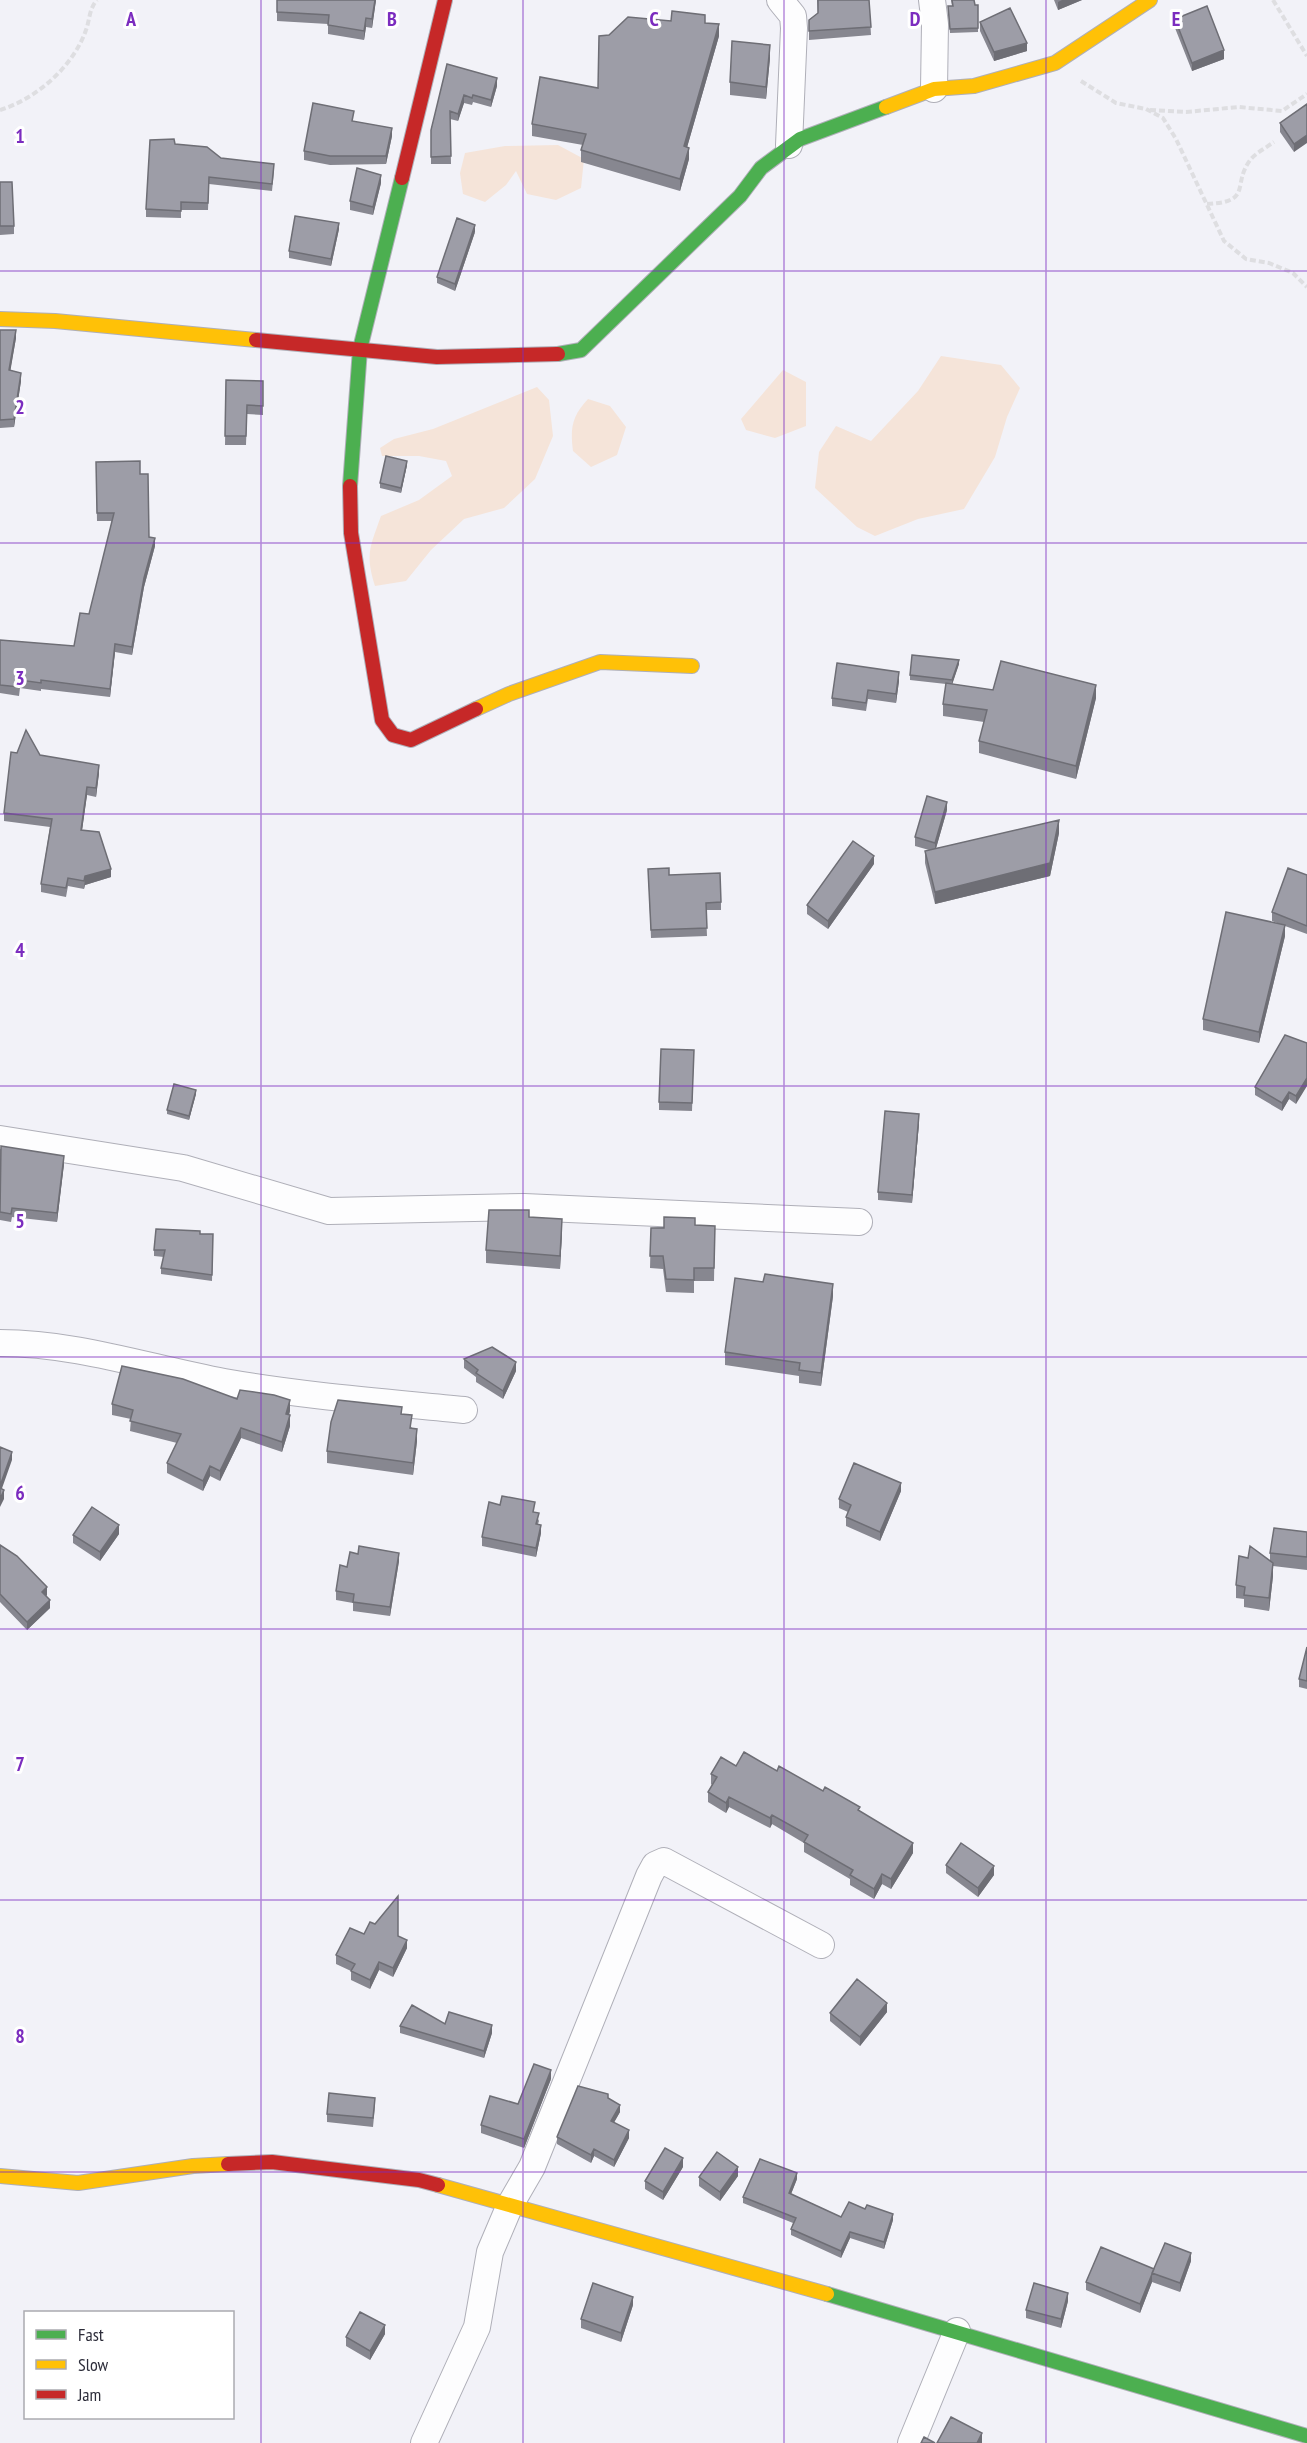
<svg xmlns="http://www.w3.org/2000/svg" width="1307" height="2443" font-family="'PT Sans Narrow',sans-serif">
  <rect width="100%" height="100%" fill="#f2f2f8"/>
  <path fill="#f5e4d9" d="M558,145L584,159L581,188L556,200L527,194L516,171L506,185L485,202L463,194L460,173L465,153L505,146Z
    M941,356L1001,365L1020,388L1007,417L995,457L964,509L918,519L875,536L857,527L815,488L819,452L836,426L871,441L918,391Z
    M783,370L806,382V426L775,438L746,430L741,419Z
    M537,387L549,400L553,436L535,479L504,508L464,519L431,550L406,581L375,586C365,554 370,547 381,516L419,500L452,476L446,461L419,456H382L380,448L394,439L433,429Z
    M588,399L610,406L626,427L617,455L591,467L573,451C570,428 572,416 588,399Z"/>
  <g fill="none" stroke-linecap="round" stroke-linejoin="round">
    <g stroke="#afafb8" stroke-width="28">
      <path id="street" d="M780,0L793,16L794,28L789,145
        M932,0L935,24L934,89
        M0,1139L183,1168L329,1211L524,1207L859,1222
        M0,1343C77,1343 149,1368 224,1382C304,1396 384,1402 464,1410
        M424,2443L477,2327L490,2252L510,2205L532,2167L649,1876L655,1865L664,1861L821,1945
        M911,2443L957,2331"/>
    </g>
    <g stroke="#afafb8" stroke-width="16">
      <path id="fast" d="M558,354L581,350L740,196L761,168L800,139L886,107
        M350,486L360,349L402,178
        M827,2294L1307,2436"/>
    </g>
    <g stroke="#afafb8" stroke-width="16">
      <path id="slow" d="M886,107L934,89L974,86L1055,63L1150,0
        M0,319L55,321L256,340
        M476,709L509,694L600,662L692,666
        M0,2176L78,2183L193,2166L228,2164
        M438,2185L827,2294"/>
    </g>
    <g stroke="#afafb8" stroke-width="16">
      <path id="jam" d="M402,178L445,0
        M256,340L437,357L558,354
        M350,486L351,533L382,720L393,735L411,740L476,709
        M228,2164L272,2162L419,2180L438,2185"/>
    </g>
    <path stroke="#dedee1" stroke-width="4" stroke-dasharray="6 3" stroke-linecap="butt" d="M1273,0L1307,56
      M1081,81L1116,103L1146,109L1163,118L1176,139L1224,241L1246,259L1269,263L1293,273L1307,287
      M0,110C36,99 73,67 86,30C90,19 89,9 97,0
      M1150,110L1186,112L1239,107L1282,111L1307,94
      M1207,204C1254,202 1231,184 1251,159C1256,153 1267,147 1274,142"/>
    <use href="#street" stroke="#fdfdfe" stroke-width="26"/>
    <use href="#fast" stroke="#4caf50" stroke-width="14"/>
    <use href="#slow" stroke="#ffc107" stroke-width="14"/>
    <use href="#jam" stroke="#c62828" stroke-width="14"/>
  </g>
  <path fill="#878790" d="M277,0H376L372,28L366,27L364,40L328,34V24L277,21Z
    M817,0H869L871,35L809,40V20L818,13Z
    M951,0H974L975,5H978V32L950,33L948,6H952Z
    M1054,0H1082L1058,10Z
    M1175,19L1224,59L1192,71L1175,28Z
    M980,22L1027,51L994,61L980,31Z
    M705,23L719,36L687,147L689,159L680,191L581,162V150L583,145L532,136V124L598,88Z
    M770,58L766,99L730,95V82Z
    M447,64L497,86L491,107L473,102L472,105L464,103L458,121L450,119L451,164H431V130Z
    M1307,104L1294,152L1280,132V123Z
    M354,121L392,136L386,164L330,165L304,160V151Z
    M175,144L221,158L274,171L272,191L209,184L208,210H181V218L146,217V209Z
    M0,182L14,226V234L0,235Z
    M381,183L373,215L350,210V201Z
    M339,229L331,266L289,258V251Z
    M475,232L455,291L437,283V277Z
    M0,330L16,338L10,371L21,381L14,427L0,428Z
    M226,380L263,381V415L247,414L246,445H225Z
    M96,462L140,474L149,537L155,546L144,587L132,655L115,652L110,697L41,689V691L20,688L19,696L0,693V640L74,646L89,614L112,521H97Z
    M407,465L401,493L380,488V483Z
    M959,664L952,684L993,690L1096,698L1076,779L979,753V741L984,722L943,716V704L946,684L910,680V675Z
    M899,681L896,703L868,699L866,711L832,706V698Z
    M40,755L99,773L96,797L87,795L82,830L111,877L85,885L84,889L68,886L66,897L41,892V884L50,827L4,821V813Z
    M947,810L936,848L1059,833L1050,876L935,904L925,863V851L929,850L915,846V837Z
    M874,864L828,929L807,914V905Z
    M648,869L669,875L721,902V910H706L707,936L651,938Z
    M1307,875V934L1285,926V936L1259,1043L1203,1030V1019L1277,923L1272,921V912Z
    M1307,1043L1296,1104L1289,1099L1282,1111L1255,1095V1087Z
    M694,1050L692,1111L659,1110V1102Z
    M196,1094L189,1120L167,1114V1110Z
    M919,1123L912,1203L878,1200V1192Z
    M0,1149L64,1164L57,1222L12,1217L11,1222L0,1220Z
    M529,1217L562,1232L560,1269L486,1263V1250Z
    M695,1225L715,1226L714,1281H694V1293L666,1292L663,1269L650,1268L651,1228Z
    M200,1234H213L212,1281L161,1274V1268L164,1257L154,1256V1250Z
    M833,1296L821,1386L799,1383V1376L725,1365V1352Z
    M464,1359L516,1371L503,1399L476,1382V1377L464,1368Z
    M237,1399L290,1411L289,1415L290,1426L282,1452L241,1438L220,1481L210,1476L203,1491L167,1473V1463L177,1443L130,1431L131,1419L112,1415V1404Z
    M402,1414L412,1428L417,1441L413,1475L327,1463V1451Z
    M901,1491L880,1541L846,1526V1517L848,1512L839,1508V1499Z
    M535,1512L539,1521L538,1524L541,1533L536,1557L482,1546V1537Z
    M1307,1532V1570L1273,1566V1576L1269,1611L1244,1607V1599L1236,1598V1585L1270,1561V1553Z
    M119,1534L100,1561L73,1543V1535Z
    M0,1545L47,1595L46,1596L50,1608L27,1630L0,1602Z
    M399,1561L390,1616L353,1611V1603L336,1600V1591L347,1567Z
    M1307,1647V1689L1299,1687V1679Z
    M736,1766L777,1771L823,1791L860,1811L913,1853L891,1889L882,1884L874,1899L850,1885V1879L804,1852V1843L772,1824L770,1828L729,1807L726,1813L708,1802V1792L712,1785L711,1784V1774Z
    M946,1865L994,1875L978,1897L946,1873Z
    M364,1934L398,1936L407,1948L393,1977L379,1970L370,1989L351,1980V1971L336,1964V1955Z
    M887,2012L860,2046L830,2021V2013Z
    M445,2024L492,2033L484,2058L400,2033V2026Z
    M551,2079L524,2148L481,2133V2125L518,2104Z
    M608,2098L620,2112L614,2122L629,2138L614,2167L594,2156L591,2163L557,2144V2137Z
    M375,2106L373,2127L327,2122V2114Z
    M683,2167L663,2200L645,2189V2181Z
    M738,2176L720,2201L699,2186V2177Z
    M797,2179L791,2194L841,2217L893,2220L884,2249L850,2238L841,2258L791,2235V2229L793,2223L743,2203V2197Z
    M1191,2261L1180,2292L1152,2282L1140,2313L1086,2290V2282L1154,2269Z
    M1068,2301L1061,2328L1026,2318V2310Z
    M633,2305L621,2342L581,2328V2319Z
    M385,2334L370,2360L346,2346V2337Z"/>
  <path fill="#6e6e75" d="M375,0H376L372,28V19Z
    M1062,0H1082L1058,10V2Z
    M366,18V27L364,40V31Z
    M719,24V36L684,158V146Z
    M1027,43V51L994,61V52Z
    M770,45V58L766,99V87Z
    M1224,50V59L1192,71V63Z
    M497,78V86L491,107V100Z
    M464,95V103L458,121V114Z
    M392,128V136L386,164V156Z
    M1307,135V143L1294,152V144Z
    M689,148V159L680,191V179Z
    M381,175V183L373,215V207Z
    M339,223V229L331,266V259Z
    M475,225V232L455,291V284Z
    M16,330V338L9,379V370Z
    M21,373V381L14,427V419Z
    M407,461V465L401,493V488Z
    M155,538V546L144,587L132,655V647L144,578Z
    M115,644V652L110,697V689Z
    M959,660V664L952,685V680Z
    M899,672V681L896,703V694Z
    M1096,685V698L1076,779V766Z
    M99,765V773L96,797V788Z
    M87,787V795L81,838V830Z
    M947,802V810L935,852V843Z
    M1059,820V833L1050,876L935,904V892Z
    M874,856V864L828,929V921Z
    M111,869V877L85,885L84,889L85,876Z
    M1285,925V936L1259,1043V1032Z
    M1307,1078V1086L1296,1104V1096Z
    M196,1090V1094L189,1120V1116Z
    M1289,1092V1099L1282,1111V1103Z
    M919,1114V1123L912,1203V1195Z
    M64,1156V1164L57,1222V1213Z
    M562,1219V1232L560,1269V1256Z
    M833,1284V1296L821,1386V1373Z
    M516,1362V1371L503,1399V1391Z
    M290,1400V1411L286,1424V1414Z
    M290,1415V1426L282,1452V1442Z
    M241,1428V1438L220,1481V1471Z
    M417,1429V1441L413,1475V1463Z
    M12,1452V1460L0,1494V1486Z
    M210,1466V1476L203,1491V1481Z
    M901,1483V1491L880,1541V1532Z
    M4,1490V1499L0,1507V1499Z
    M119,1525V1534L100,1561V1552Z
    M541,1525V1533L536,1557V1548Z
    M399,1553V1561L390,1616V1607Z
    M1273,1563V1576L1269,1611V1598Z
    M47,1587V1595L42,1600V1592Z
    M50,1600V1608L27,1630V1622Z
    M729,1797V1807L726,1813V1803Z
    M772,1815V1824L770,1828V1818Z
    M913,1843V1853L891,1889V1879Z
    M994,1866V1875L978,1897V1888Z
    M882,1874V1884L874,1899V1889Z
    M407,1940V1948L393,1977V1968Z
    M379,1962V1970L370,1989V1980Z
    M887,2003V2012L860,2046V2037Z
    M492,2025V2033L484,2058V2051Z
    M551,2070V2079L524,2148V2139Z
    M620,2105V2112L611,2128V2121Z
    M629,2130V2138L614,2167V2160Z
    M594,2149V2156L591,2163V2155Z
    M683,2158V2167L663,2200V2192Z
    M738,2167V2176L720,2201V2192Z
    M797,2173V2179L789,2199V2193Z
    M893,2214V2220L884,2249V2242Z
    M850,2232V2238L841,2258V2251Z
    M1191,2253V2261L1180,2292V2283Z
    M1152,2273V2282L1140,2313V2304Z
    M1068,2293V2301L1061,2328V2319Z
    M633,2297V2305L621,2342V2333Z
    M385,2325V2334L370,2360V2351Z
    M982,2433V2443H977Z"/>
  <path fill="#9d9da7" stroke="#6e6e75" stroke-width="1.5" d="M277,0H375L372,19L366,18L364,31L328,25L329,15L277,12Z
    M818,0H869L871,27L809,31V20L818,13Z
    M952,0H974L975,5H978V28L950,29L948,6H953Z
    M1207,6L1224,50L1192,63L1175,19Z
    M1010,8L1027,43L994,52L980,22Z
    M672,11L705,15V23L719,24L684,146L689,148L680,179L581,150L586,134L532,124L540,77L598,88L599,36L609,35L628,17L671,21Z
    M732,41L770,45L766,87L730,82Z
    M447,64L497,78L491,100L473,95L472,98L464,95L458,114L450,111L451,156L431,157V130Z
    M313,103L354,111L352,121L392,128L386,156H330L304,151Z
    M1307,104V135L1294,144L1280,123Z
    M174,139L175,144L207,147L221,158L274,164L272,184L209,177L208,203L181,202V211L146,209L150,140Z
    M357,168L381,175L373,207L350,201Z
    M0,182H12L14,226H0Z
    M295,216L339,223L331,259L289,251Z
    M457,218L475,225L455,284L437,277Z
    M0,330H16L9,370L21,373L14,419L0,420Z
    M226,380L263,381V406L247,405L246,436H225Z
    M386,456L407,461L401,488L380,483Z
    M140,461V474H148L149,537L155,538L144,578L132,647L115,644L110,689L41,680V683L20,680L19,687L0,685V640L74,646L80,613L89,614L114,513H97L96,462Z
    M912,655L959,660L952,680L910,675Z
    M1001,661L1096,685L1076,766L979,741L987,710L943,704L946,683L993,690Z
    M837,663L899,672L896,694L868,690L866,703L832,698Z
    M26,730L40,755L99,765L96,788L87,787L81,830L99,832L111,869L85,876L84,881L68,878L66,888L41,884L52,819L4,813L11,752L17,753Z
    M927,796L947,802L935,843L915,837Z
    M1059,820L1050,863L935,892L925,851Z
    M853,841L874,856L828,921L807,905Z
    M669,868V875L720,873L721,902L706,903L707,928L651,930L648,869Z
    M1288,868L1307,875V926L1272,912Z
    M1226,912L1285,925L1259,1032L1203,1019Z
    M1285,1035L1307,1043V1078L1296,1096L1289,1092L1282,1103L1255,1087Z
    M661,1049L694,1050L692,1103L659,1102Z
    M174,1084L196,1090L189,1116L167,1110Z
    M885,1111L919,1114L912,1195L878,1192Z
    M1,1146L64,1156L57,1213L12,1208L11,1214L0,1212Z
    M489,1210H529V1217L562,1219L560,1256L486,1250Z
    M664,1217L695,1218V1225L715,1226L714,1268H694V1280L666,1279L663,1256H650L651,1228H664Z
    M156,1229L200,1231V1234H213L212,1275L161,1268L165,1250H154Z
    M765,1274L833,1284L821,1373L799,1370L800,1363L725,1352L735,1278L763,1282Z
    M492,1347L516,1362L503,1391L476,1373L478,1370L464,1359Z
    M122,1366L183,1379L237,1399L240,1390L274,1395L290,1400L286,1414L290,1415L282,1442L241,1428L220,1471L210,1466L203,1481L167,1463L181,1434L130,1421L133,1410L112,1404Z
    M338,1400L402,1407L401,1414L412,1415L410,1428L417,1429L413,1463L327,1451L331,1422Z
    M0,1447L12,1452L0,1486Z
    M854,1463L901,1483L880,1532L846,1517L851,1505L839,1499Z
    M0,1488L4,1490L0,1499Z
    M502,1496L535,1502L533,1512L539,1513L536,1524L541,1525L536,1548L482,1537L489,1502L500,1505Z
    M92,1507L119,1525L100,1552L73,1535Z
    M1274,1528L1307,1532V1557L1270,1553Z
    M0,1545L17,1556L47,1587L42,1592L50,1600L27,1622L0,1594Z
    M359,1546L399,1553L390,1607L353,1602L354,1594L336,1591L340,1565L347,1567L350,1552L358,1554Z
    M1250,1546L1273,1563L1269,1598L1244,1595L1245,1587L1236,1585L1239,1556L1248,1558Z
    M1307,1647V1681L1299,1679Z
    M744,1752L777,1771L779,1766L823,1791L825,1787L860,1807L858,1810L913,1843L891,1879L882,1874L874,1889L850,1875L853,1870L804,1842L808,1835L772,1815L770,1818L729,1797L726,1803L708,1792L717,1777L711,1774L721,1757L736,1766Z
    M961,1843L994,1866L978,1888L946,1865Z
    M398,1896V1936L407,1940L393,1968L379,1962L370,1980L351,1971L355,1964L336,1955L350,1928L364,1934L370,1922L375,1924Z
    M857,1979L887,2003L860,2037L830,2013Z
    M412,2005L445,2024L449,2012L492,2025L484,2051L400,2026Z
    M534,2064L551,2070L524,2139L481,2125L490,2096L518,2104Z
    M578,2086L608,2094V2098L620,2105L611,2121L629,2130L614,2160L594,2149L591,2155L557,2137Z
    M329,2093L375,2098L373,2118L327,2114Z
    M665,2148L683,2158L663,2192L645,2181Z
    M717,2152L738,2167L720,2192L699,2177Z
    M760,2159L797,2173L789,2193L841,2217L849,2202L865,2209L867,2205L893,2214L884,2242L850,2232L841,2251L791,2229L796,2218L743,2197Z
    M1165,2243L1191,2253L1180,2283L1152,2273Z
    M1101,2247L1154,2269L1140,2304L1086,2282Z
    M593,2283L633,2297L621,2333L581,2319Z
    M1034,2283L1068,2293L1061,2319L1026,2310Z
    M360,2312L385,2325L370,2351L346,2337Z
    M951,2417L982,2433L977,2443H937Z
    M924,2437L935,2443H921Z"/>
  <path fill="none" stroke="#7b2cbf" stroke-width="1.5" stroke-opacity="0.55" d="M261,0V2443M523,0V2443M784,0V2443M1046,0V2443M0,271H1307M0,543H1307M0,814H1307M0,1086H1307M0,1357H1307M0,1629H1307M0,1900H1307M0,2172H1307"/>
  <g font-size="20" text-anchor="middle" font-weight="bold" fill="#7b2cbf" stroke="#fff" stroke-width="6" stroke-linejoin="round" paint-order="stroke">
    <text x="131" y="26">A</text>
    <text x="392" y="26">B</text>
    <text x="654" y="26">C</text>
    <text x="915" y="26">D</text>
    <text x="1176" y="26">E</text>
    <text x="20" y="143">1</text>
    <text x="20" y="414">2</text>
    <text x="20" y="685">3</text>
    <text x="20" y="957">4</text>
    <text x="20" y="1228">5</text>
    <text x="20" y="1500">6</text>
    <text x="20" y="1771">7</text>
    <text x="20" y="2043">8</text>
  </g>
  <rect x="24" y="2311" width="210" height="108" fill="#ffffff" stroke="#ababb0" stroke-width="1.5"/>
  <rect x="36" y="2330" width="30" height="9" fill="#4caf50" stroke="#ababb0" stroke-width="1.5"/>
  <text x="78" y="2341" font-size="18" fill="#2d2d3a">Fast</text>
  <rect x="36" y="2360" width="30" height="9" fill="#ffc107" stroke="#ababb0" stroke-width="1.5"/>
  <text x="78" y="2371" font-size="18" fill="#2d2d3a">Slow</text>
  <rect x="36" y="2390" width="30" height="9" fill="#c62828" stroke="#ababb0" stroke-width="1.5"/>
  <text x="78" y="2401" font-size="18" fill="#2d2d3a">Jam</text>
</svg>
